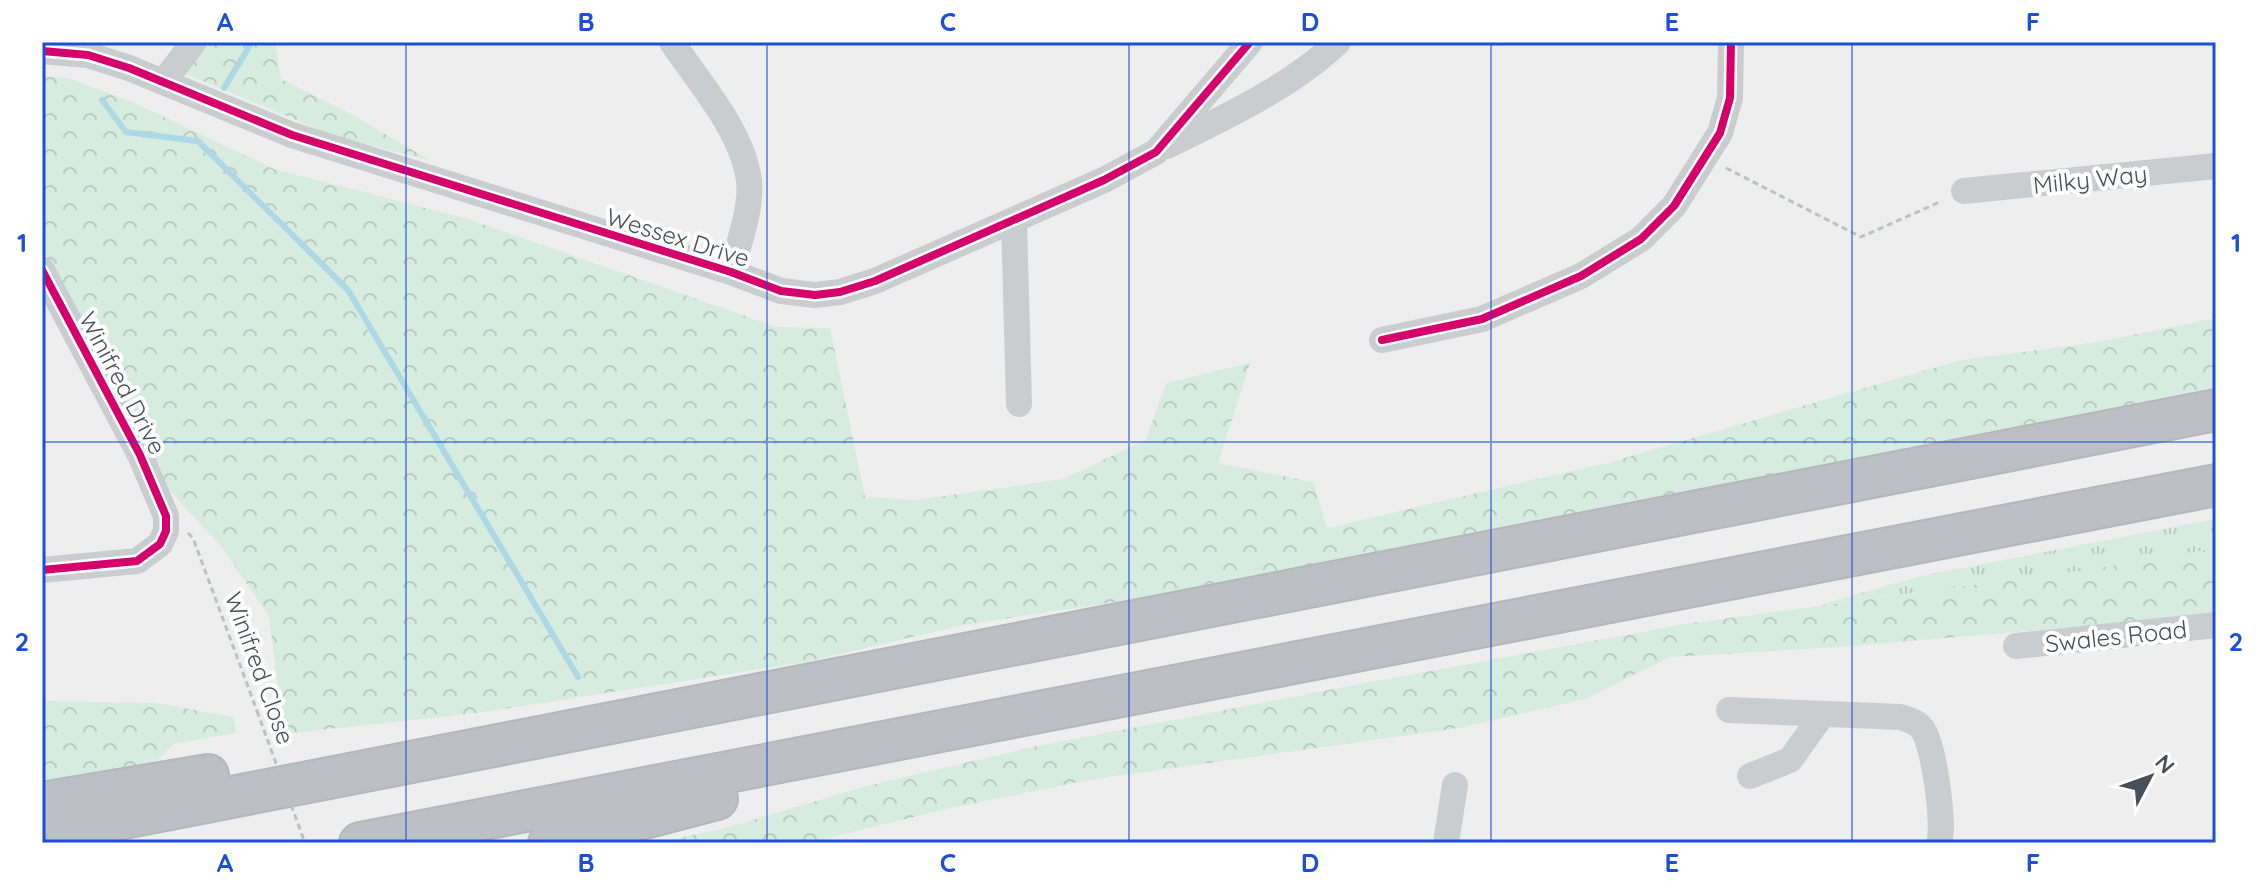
<svg xmlns="http://www.w3.org/2000/svg" width="2258" height="885" font-family="Quicksand,sans-serif">
  <defs>
    <pattern id="grass-tufts" width="24" height="20" patternUnits="userSpaceOnUse" patternTransform="scale(2)"><rect width="24" height="20" fill="#d5ecdf"/><path d="M3 7l-1-3M5 7V3M7 7l1-3M15 17l-1-3M17 17v-4M19 17l1-3" fill="none" stroke="#b8ccc2"/></pattern>
    <pattern id="forest-crowns" width="20" height="18" patternUnits="userSpaceOnUse" patternTransform="scale(2)"><rect width="20" height="18" fill="#d5ecdf"/><path d="M2 6a3 3 0 1 1 6 0M12 15a3 3 0 1 1 6 0" fill="none" stroke="#b8ccc2"/></pattern>
  </defs>
  <rect width="100%" height="100%" fill="#efeeee"/>
  <path fill="url(#grass-tufts)" d="M2216,519V552L2206,550L2093,569L1816,606L1921,576Z"/>
  <path fill="url(#forest-crowns)" d="M206,42H275L281,79L351,114L431,161L332,135L181,72Z
    M42,76L68,78L137,104L274,169L468,219L777,327L830,328L865,497L916,500L1063,479L1146,440L1166,383L1250,363L1218,463L1313,482L1327,528L1611,462L1961,360L2098,342L2216,318V396L1285,576L964,625L806,662L477,713L284,734L269,616L221,546L163,484L42,250Z
    M2206,550L2216,552V615L1839,647L1670,657L1585,699L1459,728L1094,779L946,809L808,843H653L718,830L867,786L1033,747L1344,687L1685,624L2093,569Z
    M42,701L156,703L234,717L236,733L174,744L137,780L42,794Z"/>
  <g fill="none" stroke-linecap="round" stroke-linejoin="round">
    <path stroke="#add8e6" stroke-width="6" d="M224,88L252,42
      M102,100L126,132L198,141L348,290L578,677"/>
    <g stroke="#b4b8bc" stroke-width="44">
      <path id="highway" d="M42,803L208,775
        M42,834L2216,410
        M360,843L2216,485
        M549,843L717,799"/>
    </g>
    <path stroke="#b9c3c0" stroke-width="3" stroke-dasharray="6 4" stroke-linecap="butt" d="M1726,168L1861,237L1942,201
      M188,533L193,538L257,711"/>
    <path stroke="#cacdcf" stroke-width="26" d="M672,42C699,83 743,131 749,181C752,210 738,244 731,272
      M42,51L88,55L129,68L292,135L731,272L781,291L815,295L840,292L875,281L1104,180L1156,152L1250,42
      M164,81L194,42
      M1167,146C1225,117 1291,87 1338,42
      M1964,191L2216,166
      M1014,221L1019,404
      M42,270L140,455L166,516V531L160,544L137,561L42,570
      M1382,340L1482,319L1581,276L1641,239L1674,206L1720,133L1730,98L1731,42
      M2016,646L2216,625
      M1729,710L1901,717C1910,720 1918,722 1923,730C1934,747 1945,824 1939,843
      M1750,776L1790,760L1823,714
      M1446,843L1455,785"/>
    <use href="#highway" stroke="#bcbfc4" stroke-width="40"/>
    <path stroke="#b9c3c0" stroke-width="3" stroke-dasharray="6 4" stroke-linecap="butt" d="M257,711L305,843"/>
    <g stroke="#fff" stroke-width="13">
      <path id="cycleway" d="M42,51L88,55L129,68L292,135L731,272L781,291L815,295L840,292L875,281L1104,180L1156,152L1250,42
        M42,270L140,455L166,516V531L160,544L137,561L42,570
        M1382,340L1482,319L1581,276L1641,239L1674,206L1720,133L1730,98L1731,42"/>
    </g>
    <use href="#cycleway" stroke="#d6006c" stroke-width="8"/>
  </g>
  <path fill="none" stroke="#1d4ed8" stroke-width="2" stroke-opacity="0.55" d="M406,42V843M767,42V843M1129,42V843M1491,42V843M1852,42V843M42,442H2216"/>
  <g text-anchor="middle" dominant-baseline="central" stroke-width="8" stroke-linejoin="round" paint-order="stroke">
    <g font-size="24" fill="#475059" stroke="#fff">
      <text transform="translate(2090 179) rotate(-6)">Milky Way</text>
      <text transform="translate(678 237) rotate(17)">Wessex Drive</text>
      <text transform="translate(123 383) rotate(62)">Winifred Drive</text>
      <text transform="translate(2116 636) rotate(-6)">Swales Road</text>
      <text transform="translate(260 668) rotate(70)">Winifred Close</text>
    </g>
  </g>
  <rect width="2258" height="885" fill="none" stroke="#ffffff" stroke-width="88"/>
  <g transform="translate(2150 777) rotate(49)" stroke="#ffffff" stroke-width="6" paint-order="stroke">
  <path d="M0-6L14 30L0 20L-14 30Z" fill="#475059"/>
  <text y="-12" font-size="22" font-weight="bold" text-anchor="middle" fill="#475059">N</text>
  </g>
  <rect x="44" y="44" width="2170" height="797" fill="none" stroke="#1d4ed8" stroke-width="3"/>
  <g font-size="26" text-anchor="middle" font-weight="bold" fill="#1d4ed8">
    <text x="225" y="31">A</text>
    <text x="586" y="31">B</text>
    <text x="948" y="31">C</text>
    <text x="1310" y="31">D</text>
    <text x="1672" y="31">E</text>
    <text x="2033" y="31">F</text>
    <text x="22" y="252">1</text>
    <text x="2236" y="252">1</text>
    <text x="22" y="651">2</text>
    <text x="2236" y="651">2</text>
    <text x="225" y="872">A</text>
    <text x="586" y="872">B</text>
    <text x="948" y="872">C</text>
    <text x="1310" y="872">D</text>
    <text x="1672" y="872">E</text>
    <text x="2033" y="872">F</text>
  </g>
</svg>
